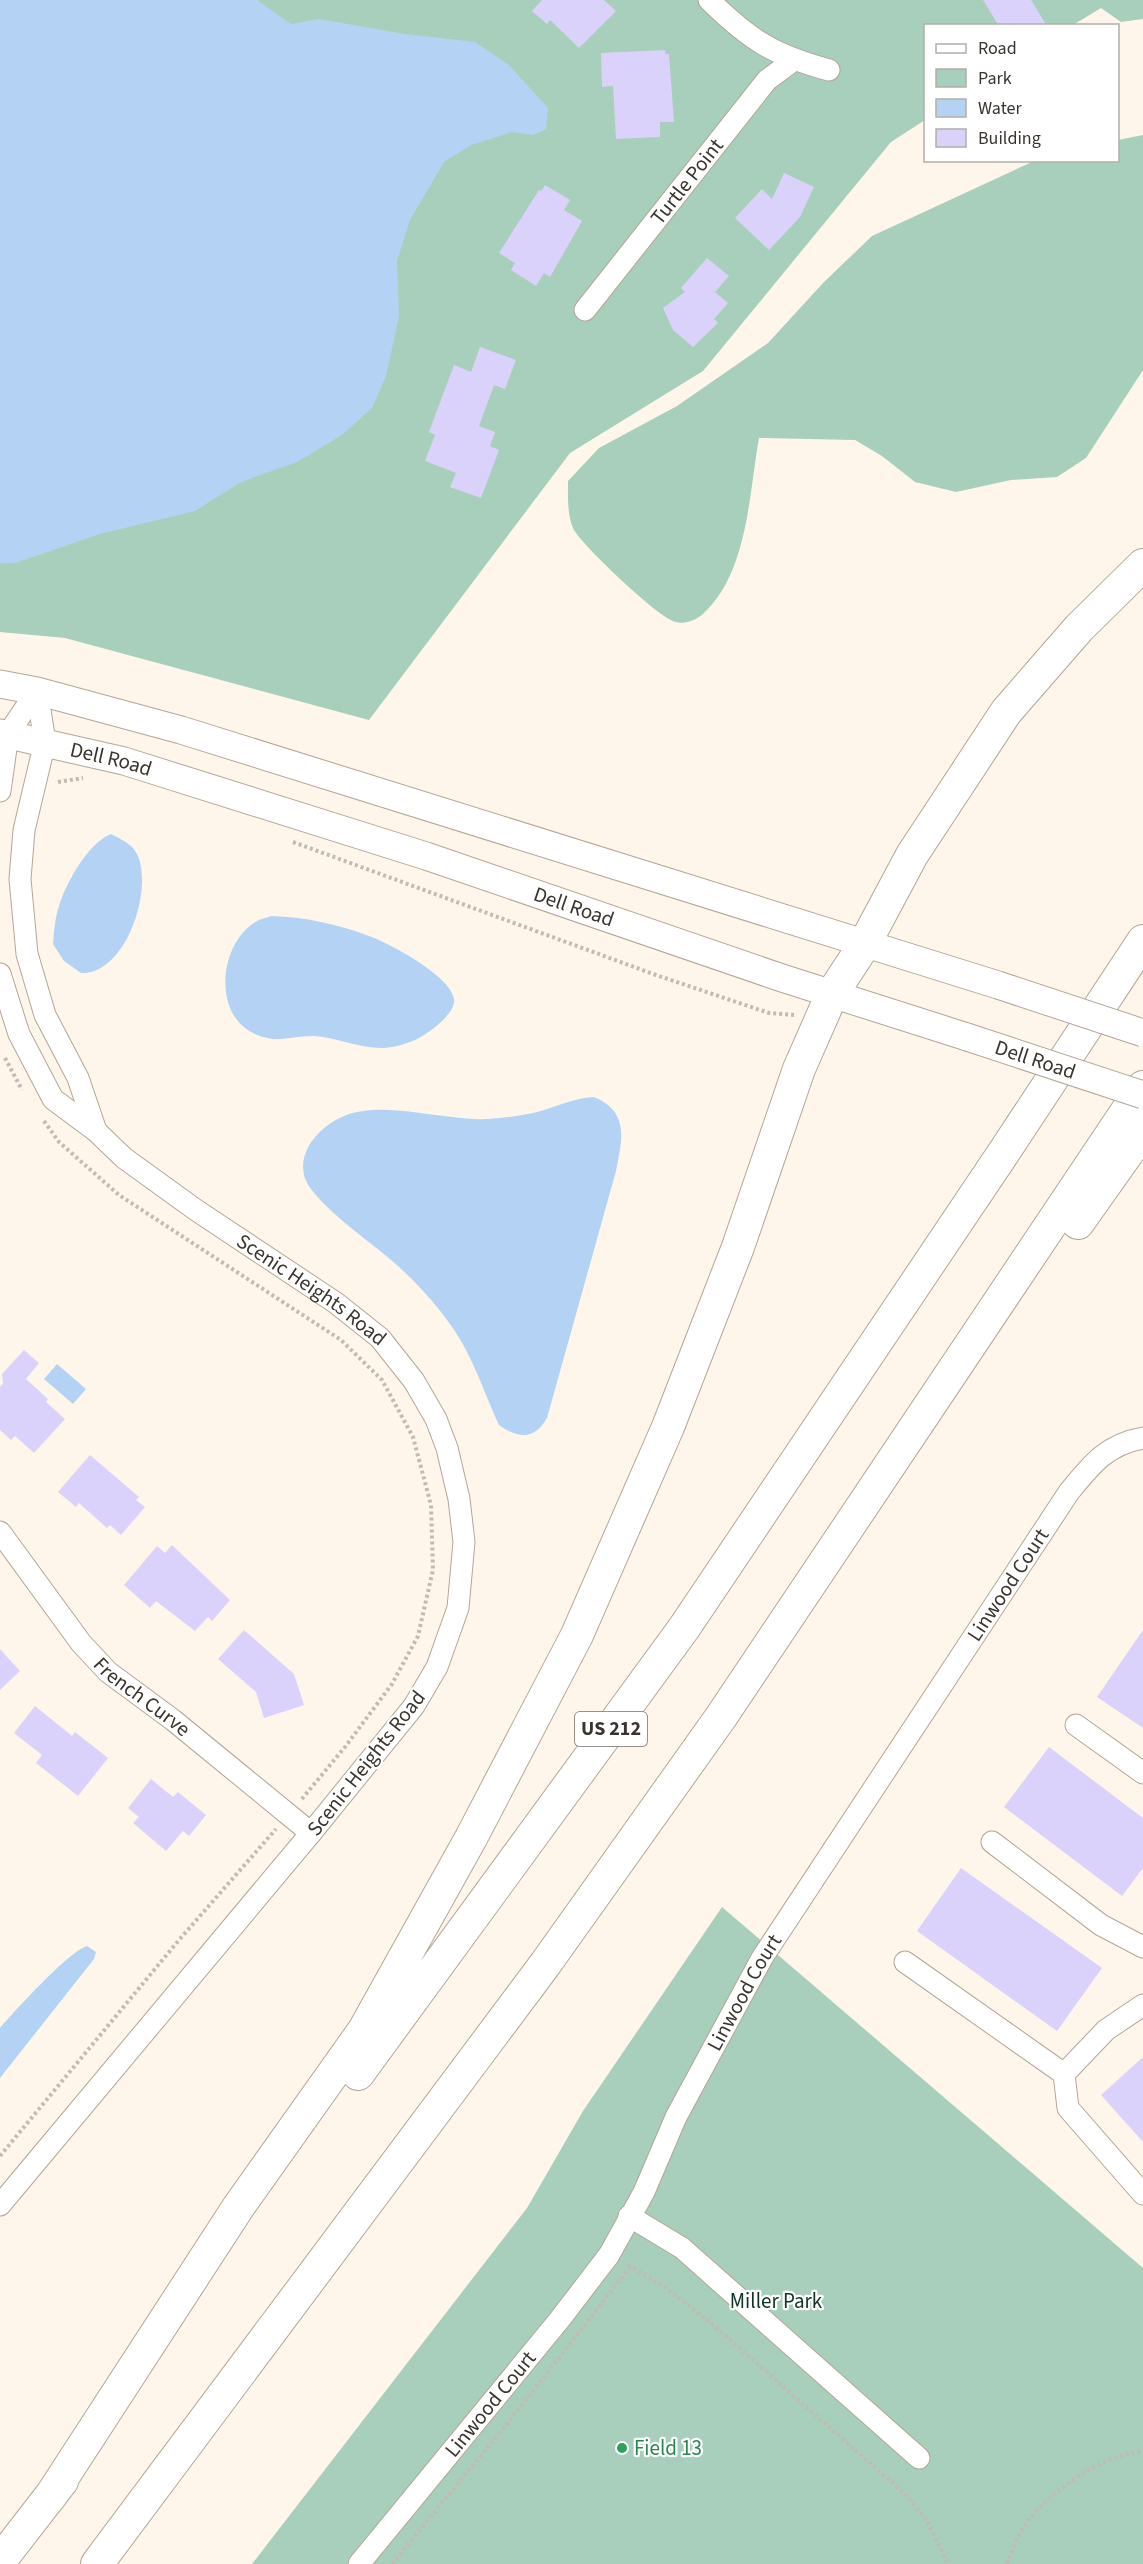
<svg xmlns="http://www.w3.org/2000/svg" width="1143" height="2564" font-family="'Source Sans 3',sans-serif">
  <rect width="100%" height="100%" fill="#fef6eb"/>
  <path fill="#a8cfbb" d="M0,0H1143V19L1121,22L1101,8L1073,25L926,26L925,120L891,142L703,371L570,453L369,720L65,638L0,632Z
    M1143,135V370L1086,458L1057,477L1011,480L956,492L915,482L882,456L855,440L759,438C749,493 748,572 704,613C696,621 681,626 671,620C652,611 585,548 574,530C567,517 568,496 568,481L599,448L677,406L768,343L824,282L872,236L1034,161L1118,160V140Z
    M722,1907L1143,2268V2564H252L527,2208L583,2111Z"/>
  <path fill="#b4d3f4" d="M0,0H257L291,24L319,19L405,34L475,42L509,65L548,108L546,129L533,135L512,132L471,145L444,162L410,220L397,261L399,316L386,376L372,408L342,435L297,462L241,482L195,511L100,534L15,563H0Z
    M111,834C121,839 132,844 137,854C154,889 126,975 81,973L64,961L53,944C54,931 55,918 59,906C66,883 88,843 111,834Z
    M271,916C304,917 338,924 369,936C389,943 451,976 454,999C455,1008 447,1016 441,1022C425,1037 407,1046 384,1048C361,1049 336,1037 313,1036C289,1036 275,1045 251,1032C213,1011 220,945 254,923C259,919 266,918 271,916Z
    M594,1097C630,1112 622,1140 616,1171L547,1418C534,1440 519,1439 499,1425C483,1390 471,1351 447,1320C431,1298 411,1277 391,1260C371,1242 310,1201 304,1175C297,1145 330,1117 357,1112C400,1104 445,1121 488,1119C504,1118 518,1116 533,1113C555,1108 572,1098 594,1097Z
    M57,1364L86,1389L73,1404L44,1379Z
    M87,1946L96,1952L94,1959L0,2078V2028C15,2011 68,1952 87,1946Z"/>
  <path fill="#dbd2fb" d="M542,0H604L616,11L579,48L550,20L547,24L532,11Z
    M983,0H1031L1047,26H999Z
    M665,50V54H669L674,122H660V137L616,139L613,86L602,87L601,53Z
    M784,173L814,187L800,217L769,250L735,218L762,189L772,199Z
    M545,185L570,200L564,210L582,221L550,277L544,273L536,286L511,270L515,263L499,253L539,190L541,191Z
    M707,258L729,276L715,292L728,303L714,319L718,323L693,347L673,330L663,308L685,292L681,288Z
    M480,347L516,360L505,389L494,385L479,426L495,432L490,446L499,450L481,498L450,487L456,473L425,461L435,435L429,432L454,365L471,372Z
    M24,1350L39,1363L26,1379L48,1399L46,1402L65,1419L34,1453L15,1436L11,1440L0,1430V1387L3,1383L2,1374Z
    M90,1455L139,1497L136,1500L145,1507L121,1535L110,1525L107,1528L79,1503L76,1507L58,1492Z
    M172,1545L230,1600L212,1621L208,1617L195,1631L156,1601L150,1608L124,1585L157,1546L165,1553Z
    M244,1630L294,1674L304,1705L264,1718L256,1692L218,1659Z
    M1143,1630V1728L1097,1697Z
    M0,1649L20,1671L0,1690Z
    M35,1706L72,1736L75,1732L108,1758L78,1796L36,1763L42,1755L14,1733Z
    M1049,1747L1143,1818V1868L1122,1896L1004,1807Z
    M151,1779L173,1797L178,1792L206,1815L189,1836L183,1831L166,1851L133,1823L139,1817L128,1808Z
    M961,1868L1102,1968L1057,2031L917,1931Z
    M1143,2057V2142L1101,2095Z"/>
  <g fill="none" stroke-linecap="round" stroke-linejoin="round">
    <g stroke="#b2a696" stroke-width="23">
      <g id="minor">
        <path d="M709,0C750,40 773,55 829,70"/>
        <path id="s1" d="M585,310L767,80L794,60"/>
        <path d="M37,691L45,742L24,830L20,879L27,954L45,1015L78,1078L96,1131"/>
        <path d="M0,791L8,734L37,691"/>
        <path id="s2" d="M0,974L19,1034L53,1099L96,1131L124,1158L196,1210L336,1303L380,1338L414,1381L436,1419L447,1448L459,1499L464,1542L458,1608L437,1667L414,1706L311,1833L0,2205"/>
        <path id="s3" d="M0,1532L81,1643L108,1672L173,1720L311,1833"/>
        <path d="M1076,1725L1143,1773"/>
        <path d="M992,1842L1101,1925L1143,1947"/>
        <path d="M905,1962L1064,2074L1068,2108L1143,2194"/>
        <path d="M1064,2074L1106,2030L1143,2005"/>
        <path d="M629,2216L682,2248L919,2458"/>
        <path id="s4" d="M359,2564L560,2319L609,2255L644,2192L676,2117L762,1958L1069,1492C1091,1465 1107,1444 1143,1438"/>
      </g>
    </g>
    <g stroke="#b2a696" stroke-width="29">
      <g id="major">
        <path d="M0,684L37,691L181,730L998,985"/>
        <path id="s5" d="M0,733L124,761L426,856L782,978L967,1037"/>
      </g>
    </g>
    <g stroke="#b2a696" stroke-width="34">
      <path id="highway" d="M1078,1223L1143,1131
        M358,2074L684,1628L1004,1152L1143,941
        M50,2497L239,2206L364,2030L471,1838L577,1635L668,1427L738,1247L799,1069L832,994L864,945L912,855L1006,712L1079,628L1143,565
        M0,2561L62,2481
        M97,2564L546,1963L721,1717L1143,1087"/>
    </g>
    <path stroke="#c2bbb2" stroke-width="4" stroke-dasharray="3 3" stroke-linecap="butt" d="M58,782L83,778
      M293,842L656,975L769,1013L795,1015
      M5,1058L22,1090
      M44,1121L59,1142L119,1195L341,1340L382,1380L413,1437L431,1505L433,1570L418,1636L392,1684L345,1747L301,1800
      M0,2156L179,1940L276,1829
      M628,2265L662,2285L711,2323L906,2495L927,2521L948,2564
      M392,2564L510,2420L631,2266
      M1007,2564C1012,2550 1018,2535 1027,2522C1051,2491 1103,2453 1143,2452"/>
    <use href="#minor" stroke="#fff" stroke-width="21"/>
    <use href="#major" stroke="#fff" stroke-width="27"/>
    <use href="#highway" stroke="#fff" stroke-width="32"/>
    <g stroke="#b2a696" stroke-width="29" stroke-linecap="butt">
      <g id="major-bridge">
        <path d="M998,985L1143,1033"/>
        <path id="s6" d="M967,1037L1143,1095"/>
      </g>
    </g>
    <use href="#major-bridge" stroke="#fff" stroke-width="27"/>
  </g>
  <circle fill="#2e9e5b" stroke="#fff" stroke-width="2" cx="622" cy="2448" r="6"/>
  <g text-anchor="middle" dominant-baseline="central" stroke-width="4.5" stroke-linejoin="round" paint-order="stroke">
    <rect fill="#fff" stroke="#74716c" stroke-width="1.5" x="575" y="1712" width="72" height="34" rx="4.5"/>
    <g font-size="20" font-weight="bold" fill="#39342d">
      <text x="611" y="1729">US 212</text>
    </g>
    <g font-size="21" fill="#39342d" stroke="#fff">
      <text stroke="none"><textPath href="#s1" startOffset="164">Turtle Point</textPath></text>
      <text stroke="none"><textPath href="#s5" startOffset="114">Dell Road</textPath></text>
      <text stroke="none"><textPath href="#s5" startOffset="600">Dell Road</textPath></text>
      <text stroke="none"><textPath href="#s6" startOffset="72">Dell Road</textPath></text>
      <text stroke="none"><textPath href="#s2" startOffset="458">Scenic Heights Road</textPath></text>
      <text stroke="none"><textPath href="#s4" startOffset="1179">Linwood Court</textPath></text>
      <text stroke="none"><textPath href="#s3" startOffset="219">French Curve</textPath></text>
      <text transform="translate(366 1763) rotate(-52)">Scenic Heights Road</text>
      <text stroke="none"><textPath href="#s4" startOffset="693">Linwood Court</textPath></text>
      <text stroke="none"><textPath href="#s4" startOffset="207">Linwood Court</textPath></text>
    </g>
    <g font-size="21" fill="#0d3425" stroke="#fff">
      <text x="776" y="2301">Miller Park</text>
    </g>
    <g font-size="21" fill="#27864d" stroke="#fff" text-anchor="start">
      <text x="634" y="2448">Field 13</text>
    </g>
  </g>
  <rect x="924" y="24" width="195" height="138" fill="#ffffff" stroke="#b0aeab" stroke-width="1.5"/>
  <rect x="936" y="44" width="30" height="9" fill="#ffffff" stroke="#b0aeab" stroke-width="1.5"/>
  <text x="978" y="54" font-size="18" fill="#39342d">Road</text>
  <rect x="936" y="69" width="30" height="18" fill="#a8cfbb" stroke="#b0aeab" stroke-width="1.5"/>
  <text x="978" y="84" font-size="18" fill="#39342d">Park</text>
  <rect x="936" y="99" width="30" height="18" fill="#b4d3f4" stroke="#b0aeab" stroke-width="1.5"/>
  <text x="978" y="114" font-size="18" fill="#39342d">Water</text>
  <rect x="936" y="129" width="30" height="18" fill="#dbd2fb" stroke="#b0aeab" stroke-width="1.5"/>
  <text x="978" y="144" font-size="18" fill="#39342d">Building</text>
</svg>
